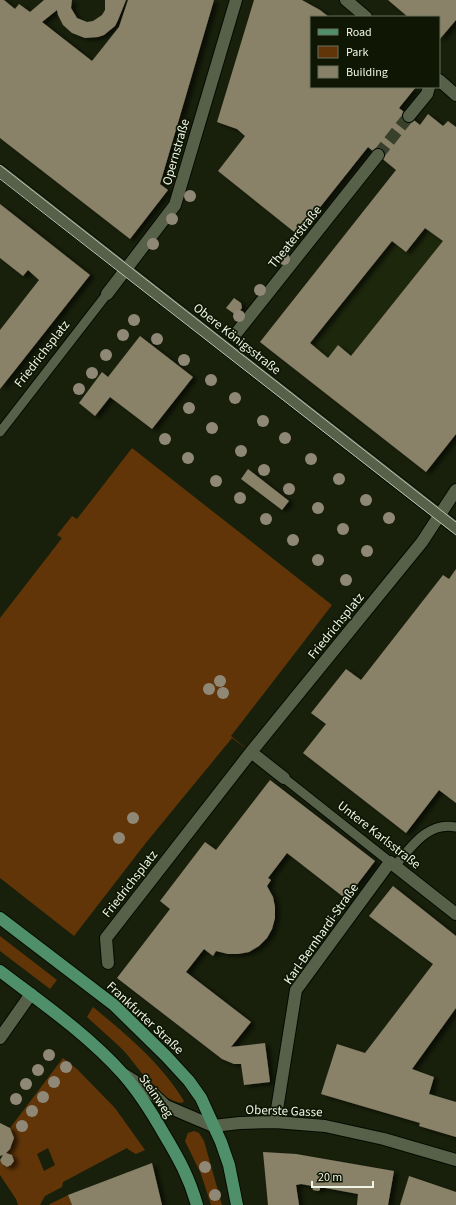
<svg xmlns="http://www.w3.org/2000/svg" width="456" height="1205" font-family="'Source Sans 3',sans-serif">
  <defs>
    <filter id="shadow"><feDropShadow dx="4.5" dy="2.5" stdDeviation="2" flood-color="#0009"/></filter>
  </defs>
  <rect width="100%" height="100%" fill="#18200b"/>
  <path fill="#1d270c" d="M428,114L443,126L448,121L456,127V434L426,472L260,342L421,138L414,132Z"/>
  <path fill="#613508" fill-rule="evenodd" d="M132,448L332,605L231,736L251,752L232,738L145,844L74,936L0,878V618L62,538L57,535L72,516L77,519Z
    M0,936L57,980L50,989L0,951Z
    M93,1007C128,1036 160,1062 184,1101L182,1103C155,1099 139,1066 121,1048C110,1038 98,1027 87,1017Z
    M63,1058L77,1069L115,1108L145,1150L136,1154L129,1150L127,1148L63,1182L62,1187L45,1196L40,1205H18L16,1199L0,1175V1160L2,1164L7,1167L11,1165L14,1161L12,1155L6,1153C15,1146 15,1137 10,1128ZM48,1148L55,1165L44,1171L37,1154Z
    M194,1131L199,1133L204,1141L222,1205H211L201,1174L185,1141L188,1133Z
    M68,1195L72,1205H49L50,1204Z"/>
  <path fill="#898167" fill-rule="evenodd" filter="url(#shadow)" d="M0,0H4L15,9L19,4L30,12L44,0H72L71,8L77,18L87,22L93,21L102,15L105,10V0H126L118,20L115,26L104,35L98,37L85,38L72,33L63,25L58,15L57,10L42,22L92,61L119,27L128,0H214L160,184L168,190L130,239L0,138Z
    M254,0H302L320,10L329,17H311V87H416L399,108L420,125L428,114L443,126L448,121L456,127V434L426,472L260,342L396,170L368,147L298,235L218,171L245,136L237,129L217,122ZM425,228L443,241L351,356L338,345L328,358L310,343L392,241L406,252Z
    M388,0H456V20L439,40V17H408Z
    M0,204L90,275L0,389V330L39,280L28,270L23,276L0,258Z
    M234,298L241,303L242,308L236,315L226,308Z
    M140,336L193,377L152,429L110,397L95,416L79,403L102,372L108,377Z
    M248,469L289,501L282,510L241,479Z
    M456,569V803L439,790L406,833L303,753L326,724L311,713L346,669L361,680L443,575L449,579Z
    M270,780L375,861L346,899L287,853L268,878L271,880L267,886L273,897L275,907V918L272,929L267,938L259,946L249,952L238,954H228L216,951L213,956L204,949L186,972L251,1022L231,1047L265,1043L270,1082L244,1085L241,1064H234L222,1059L117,978L170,909L160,901L205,842L216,850Z
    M393,886L456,936V1008L412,1069L434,1077L429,1094L456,1102V1137L419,1126L420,1123L321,1094L337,1044L365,1053L433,964L369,916Z
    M0,1123L10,1128L14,1138L10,1149L6,1153L12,1155L14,1161L11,1165L7,1167L2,1164L0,1160L3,1155L0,1156Z
    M263,1152L296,1154L394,1171L388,1205H357L358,1194L320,1187V1190L318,1191L313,1190L312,1186L301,1184L296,1185L299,1205H268Z
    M152,1163L162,1205H72L68,1195Z
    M409,1176L456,1192V1205H400Z"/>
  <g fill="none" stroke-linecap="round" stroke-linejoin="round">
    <path stroke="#38402c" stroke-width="12" stroke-dasharray="12 6" stroke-linecap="butt" d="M378,155L409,116"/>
    <g stroke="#040a00" stroke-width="11">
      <path id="service" d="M0,432L107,294
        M284,778L390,862
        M395,866C411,847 428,821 456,827"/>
    </g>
    <g stroke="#040a00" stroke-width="14">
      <path id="pedestrian" d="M409,116L427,94L429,87
        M0,171L456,528
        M107,294L175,205L236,0
        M234,336L378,155
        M251,752L284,778
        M108,963L106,938L251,752L422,542L456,490"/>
    </g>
    <g stroke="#040a00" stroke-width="14">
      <path id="minor" d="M346,0L366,17
        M439,80L456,95
        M0,1038L31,994
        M125,1075L149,1090L166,1106L213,1126L240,1123L275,1122L325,1126L384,1139L456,1160
        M275,1122L296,990L390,862L456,914"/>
    </g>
    <g stroke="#040a00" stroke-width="14">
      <path id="primary" d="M0,918L114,1005L166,1056L189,1081L201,1098L221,1142L229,1165L237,1205
        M0,971C42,1003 87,1034 123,1074C139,1092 152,1113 164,1134C179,1159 189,1177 197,1205"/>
    </g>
    <use href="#service" stroke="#57614a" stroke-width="9"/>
    <use href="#pedestrian" stroke="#57614a" stroke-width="12"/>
    <use href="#minor" stroke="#57614a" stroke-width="12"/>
    <use href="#primary" stroke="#4f8f6a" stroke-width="12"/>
    <path stroke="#bec5b5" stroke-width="1" d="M0,165L456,522
      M0,179L456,535"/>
  </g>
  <g fill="#908877">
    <circle cx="190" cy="196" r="6"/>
    <circle cx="172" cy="219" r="6"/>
    <circle cx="153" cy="244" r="6"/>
    <circle cx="284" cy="259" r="6"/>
    <circle cx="260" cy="290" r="6"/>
    <circle cx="239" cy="316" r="6"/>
    <circle cx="134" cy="320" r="6"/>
    <circle cx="123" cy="335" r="6"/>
    <circle cx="157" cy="339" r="6"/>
    <circle cx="106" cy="355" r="6"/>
    <circle cx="184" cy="360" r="6"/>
    <circle cx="92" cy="373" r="6"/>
    <circle cx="211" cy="380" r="6"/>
    <circle cx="79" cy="389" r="6"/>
    <circle cx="235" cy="398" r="6"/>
    <circle cx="189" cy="408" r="6"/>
    <circle cx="263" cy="421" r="6"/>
    <circle cx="212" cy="428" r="6"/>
    <circle cx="285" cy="438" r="6"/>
    <circle cx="165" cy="439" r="6"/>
    <circle cx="241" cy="451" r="6"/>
    <circle cx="188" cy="458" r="6"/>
    <circle cx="311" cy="459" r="6"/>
    <circle cx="264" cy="470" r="6"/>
    <circle cx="339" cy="479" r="6"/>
    <circle cx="216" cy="481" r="6"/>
    <circle cx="289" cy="489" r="6"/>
    <circle cx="240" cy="498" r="6"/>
    <circle cx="366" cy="500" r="6"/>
    <circle cx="318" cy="508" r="6"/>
    <circle cx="389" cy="518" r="6"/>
    <circle cx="266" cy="519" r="6"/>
    <circle cx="343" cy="529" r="6"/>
    <circle cx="293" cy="540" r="6"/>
    <circle cx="367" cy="551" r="6"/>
    <circle cx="318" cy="560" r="6"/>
    <circle cx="346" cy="580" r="6"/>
    <circle cx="220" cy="681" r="6"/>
    <circle cx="209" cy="689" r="6"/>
    <circle cx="223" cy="693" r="6"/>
    <circle cx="133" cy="818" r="6"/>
    <circle cx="119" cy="838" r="6"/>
    <circle cx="49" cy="1055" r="6"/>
    <circle cx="66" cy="1067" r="6"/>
    <circle cx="38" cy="1070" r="6"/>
    <circle cx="54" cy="1082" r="6"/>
    <circle cx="26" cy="1084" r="6"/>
    <circle cx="43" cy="1097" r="6"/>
    <circle cx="16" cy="1099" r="6"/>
    <circle cx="32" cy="1111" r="6"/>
    <circle cx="22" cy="1126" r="6"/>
    <circle cx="205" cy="1167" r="6"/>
    <circle cx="215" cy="1195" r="6"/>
  </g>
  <g text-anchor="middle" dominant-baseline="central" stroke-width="3.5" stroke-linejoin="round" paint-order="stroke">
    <g font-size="13" fill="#eff5e7" stroke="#0f1704">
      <text transform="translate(176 152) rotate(-74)">Opernstraße</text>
      <text transform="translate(295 237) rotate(-51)">Theaterstraße</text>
      <text transform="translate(237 339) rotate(38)">Obere Königsstraße</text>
      <text transform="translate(42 354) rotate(-52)">Friedrichsplatz</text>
      <text transform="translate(336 626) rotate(-51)">Friedrichsplatz</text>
      <text transform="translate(379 835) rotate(38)">Untere Karlsstraße</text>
      <text transform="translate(130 884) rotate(-52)">Friedrichsplatz</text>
      <text transform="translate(321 934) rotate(-55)">Karl-Bernhardi-Straße</text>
      <text transform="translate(145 1018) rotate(43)">Frankfurter Straße</text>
      <text transform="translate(156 1096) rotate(55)">Steinweg</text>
      <text transform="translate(284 1111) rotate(2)">Oberste Gasse</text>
    </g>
  </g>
  <rect x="310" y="16" width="130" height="72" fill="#0f1704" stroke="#69705f"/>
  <rect x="318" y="29" width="20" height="6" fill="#4f8f6a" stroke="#69705f"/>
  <text x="346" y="36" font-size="12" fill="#eff5e7">Road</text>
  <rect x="318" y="46" width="20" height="12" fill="#613508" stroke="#69705f"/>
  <text x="346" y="56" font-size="12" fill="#eff5e7">Park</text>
  <rect x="318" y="66" width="20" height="12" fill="#898167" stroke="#69705f"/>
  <text x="346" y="76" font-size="12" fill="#eff5e7">Building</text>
  <path d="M312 1181v6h61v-6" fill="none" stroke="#eff5e7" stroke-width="2"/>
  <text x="318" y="1181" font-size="12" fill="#eff5e7" stroke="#0f1704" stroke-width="3" paint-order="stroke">20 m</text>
</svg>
